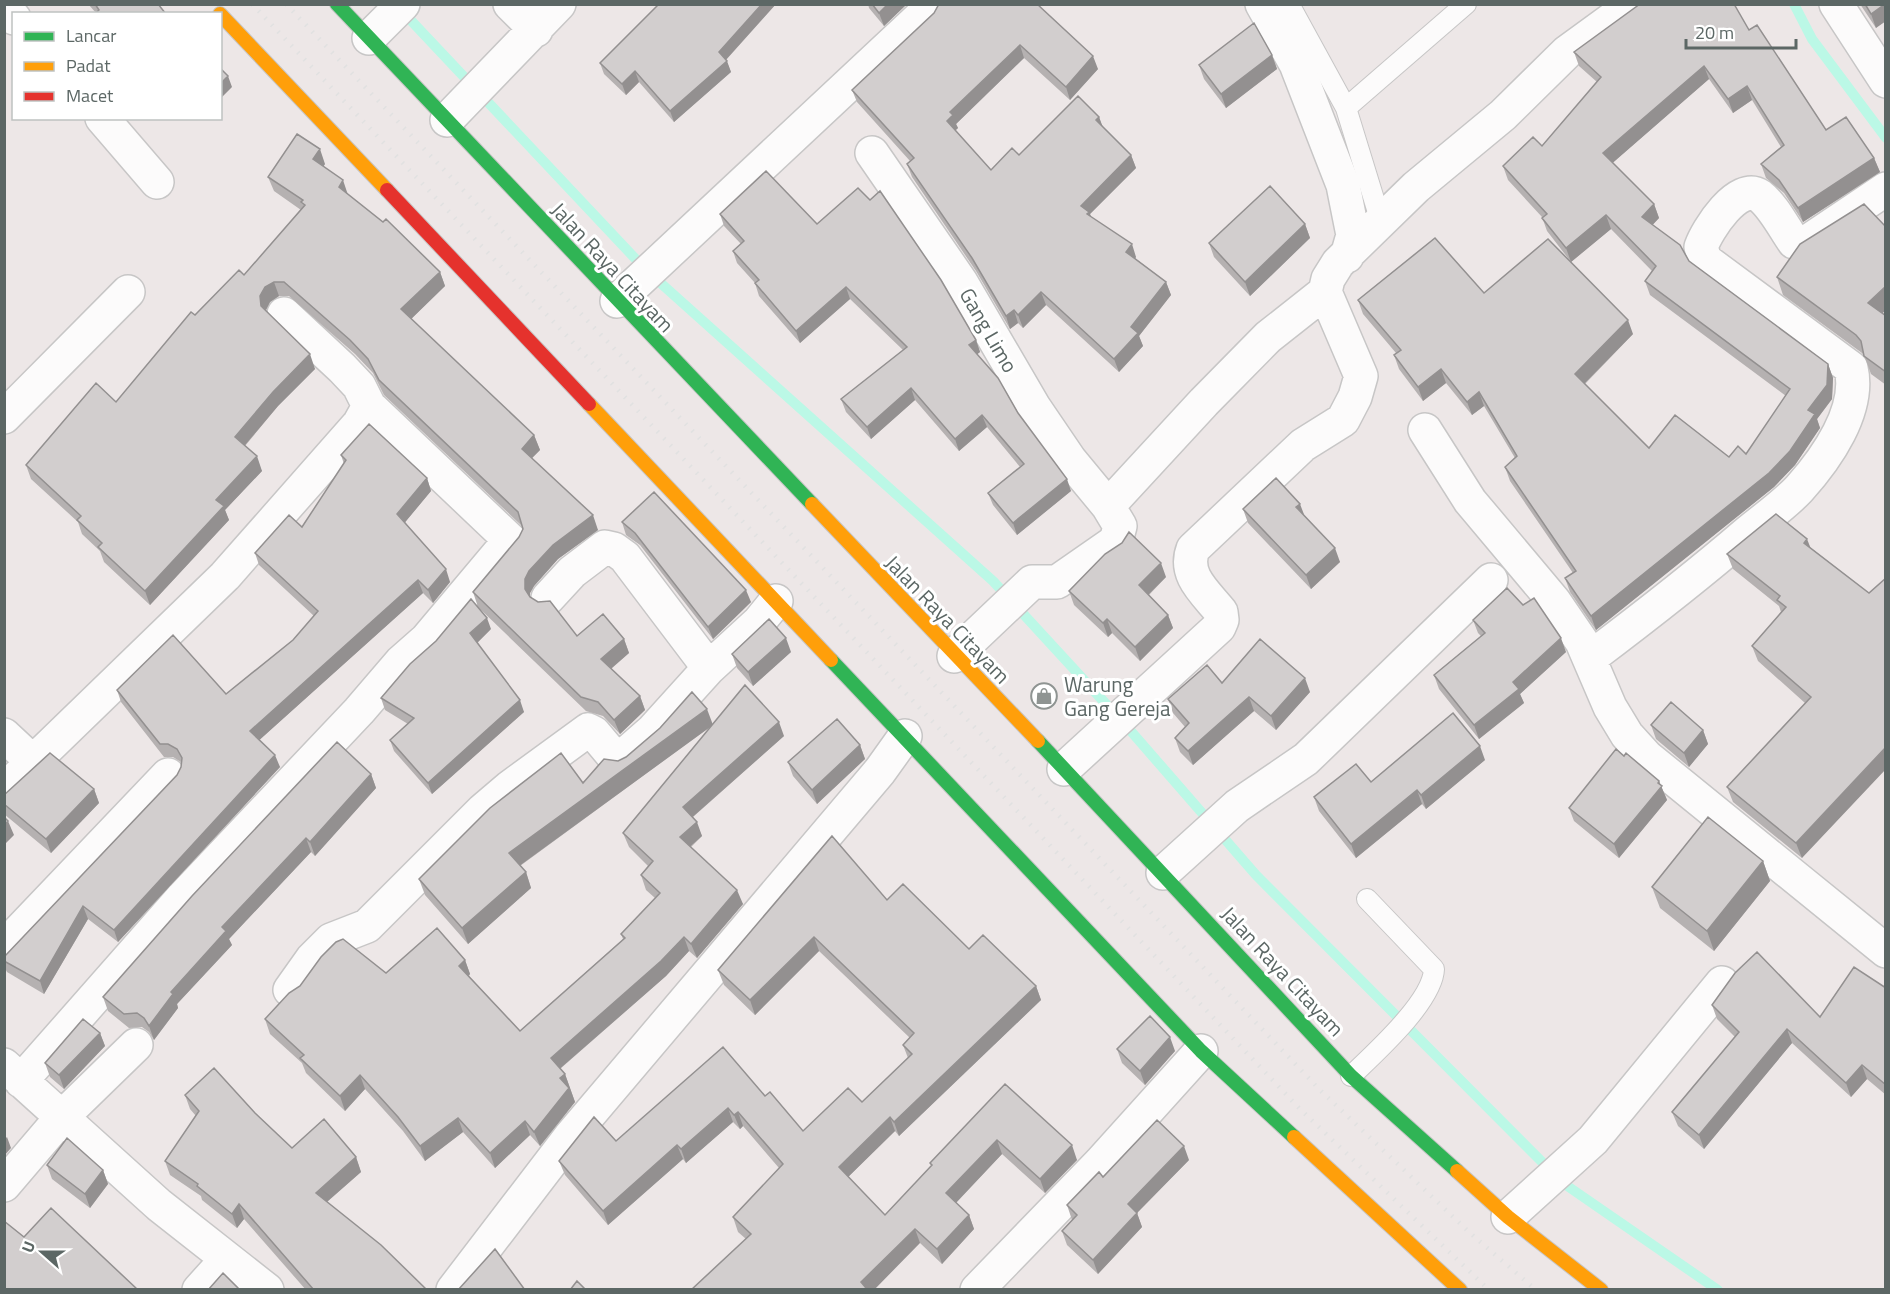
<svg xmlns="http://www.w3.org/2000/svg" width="1890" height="1294" font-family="'Titillium Web',sans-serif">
  <rect width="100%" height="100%" fill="#ede7e7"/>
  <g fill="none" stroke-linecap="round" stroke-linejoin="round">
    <path stroke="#bbf8e6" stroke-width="10" d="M1794,4L1812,39L1886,138
      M402,11L646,270L993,581L1129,729L1256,875L1563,1183L1718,1290"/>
    <g stroke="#c7c6c6" stroke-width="22">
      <path id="lane" d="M1289,4L1346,108L1381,222
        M1346,108L1466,4
        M1351,1076C1375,1053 1433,1001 1434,969L1367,899"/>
    </g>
    <g stroke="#c7c6c6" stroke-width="36">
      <path id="street" d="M510,4L536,30
        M1262,4L1296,64L1343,185L1353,235L1347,256
        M1836,4L1886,81
        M4,7L14,18
        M369,38L403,4
        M102,118L157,182
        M447,120L559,4
        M872,153L961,282L1034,407L1070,460L1108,506L1120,526L1116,541L1057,582H1032L954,656
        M617,301L926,12
        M4,417L128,292
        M1425,430L1470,501L1554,601L1582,642L1610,707L1627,735L1647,757L1886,951
        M1108,506L1204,402L1268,337L1325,292
        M548,598L572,572L605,547L614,549L625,557L709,668L759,622L776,601
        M1590,658C1643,618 1696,577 1747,533C1764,519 1784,505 1799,489C1826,459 1861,410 1851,368L1705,260L1701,247C1707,230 1738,181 1760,196C1774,207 1784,228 1794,242L1804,244L1886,189
        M4,735L34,763
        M1064,769L1219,627L1222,620L1221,612C1205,592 1183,575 1193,549L1303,445L1343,420L1355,397L1361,376L1325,292L1328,279L1338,263L1416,187L1503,115L1567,52L1633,4
        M4,790L225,576L359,424L369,406L359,386L342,368L284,314
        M1163,873L1237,806L1306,759L1491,580
        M4,947L168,775
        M290,990L312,959L331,940L367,926L483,810L510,787L588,730L594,733L615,758L620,759L652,731L709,668
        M4,1065L159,1205L267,1290
        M21,1081L183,897L359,711L401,662L426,640L510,540L369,406
        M4,1185L62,1117L136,1045
        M1508,1217L1593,1140L1722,983
        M199,1290L226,1260
        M453,1290L570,1137L880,771L905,736
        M977,1290L1100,1163L1201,1051"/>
    </g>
    <g stroke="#c7c6c6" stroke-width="16">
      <path id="fast" d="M337,4L812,504
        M831,660L1201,1051L1294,1137
        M1038,741L1351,1076L1457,1171"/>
    </g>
    <g stroke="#c7c6c6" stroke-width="16">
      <path id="slow" d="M220,14L387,190
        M589,404L831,660
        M812,504L1038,741
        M1294,1137L1460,1290
        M1457,1171L1508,1217L1601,1290"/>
    </g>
    <g stroke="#c7c6c6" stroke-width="16">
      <path id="jam" d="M387,190L589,404"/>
    </g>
    <use href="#lane" stroke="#fcfbfb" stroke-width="20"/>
    <use href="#street" stroke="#fcfbfb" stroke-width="33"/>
    <use href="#fast" stroke="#30b455" stroke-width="14"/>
    <use href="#slow" stroke="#ff9f0a" stroke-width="14"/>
    <use href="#jam" stroke="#e5322d" stroke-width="14"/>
    <path stroke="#e1e1e1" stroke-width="4.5" stroke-dasharray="1.5 8" stroke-linecap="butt" d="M252,4L1299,1108L1489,1290
      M286,4L1320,1090L1470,1233L1536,1290"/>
  </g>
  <path fill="#b5b1b1" d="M88,4H158L166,14H97Z
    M659,4H776L726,60L731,72L674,122L639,82L626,95L604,74L600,63Z
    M868,4H907L884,26L869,8Z
    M1860,4H1886L1876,28Z
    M934,13L1098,69L1070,100L1024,58L956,124L958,128L955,131L991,170L1019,155L1099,117L1102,126L1131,155L1136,168L1090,214L1091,217L1136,257L1135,258L1166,282L1171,295L1139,336L1143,346L1119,372L1046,305L1023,328L1018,323L1010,329L976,271L912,177L907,164L910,161L857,102L852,90Z
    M1749,30L1826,130L1874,158L1880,172L1803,222L1784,193L1766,178L1761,164L1781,147L1752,100L1733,113L1709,79L1612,163L1654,204L1659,218L1652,225L1689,261L1828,364L1833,378L1832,399L1817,419L1820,428L1795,465L1774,487L1596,630L1570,592L1565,578L1573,573L1510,481L1505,467L1515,458L1484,406L1472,415L1446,383L1423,401L1399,369L1394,355L1396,353L1363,314L1358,300L1484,293L1633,334L1585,384L1649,448L1729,457L1746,454L1786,396L1650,295L1645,281L1652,271L1611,229L1571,262L1547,231L1542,217L1508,180L1503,166L1542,146L1597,82L1579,66L1574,52Z
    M1272,55L1277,69L1226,108L1204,79L1199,65Z
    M325,164L323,166L348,195L440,272L445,286L411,319L534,435L540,450L532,458L598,530L558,559L534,586L530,593V597L577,636L624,639L629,653L611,669L640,696L645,710L620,734L603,716L586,711L478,607L473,592L519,537L523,529L522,526L384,395L373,373L355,354L289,296H279L270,302L266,310L315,369L278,406L245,446L262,471L225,510L229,520L150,605L104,562L100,551L82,534L78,522L31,479L26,465L116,402L195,315L244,275L301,210L274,191L268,177Z
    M720,214L817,224L976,340L980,352L977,354L1071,491L1017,535L993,505L988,493L1020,467L987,427L959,451L915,400L871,439L846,412L841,399L903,350L850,299L800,343L759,296L755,283L737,263L733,251L741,244L724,226Z
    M1305,224L1310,238L1250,296L1214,257L1209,243Z
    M1777,277L1882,313L1886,316V385L1871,374L1864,355L1862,353L1783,295Z
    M341,455L427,478L431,491L405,522L450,582L433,603L423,593L259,740L280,767L118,942L88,919L44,994L7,972L4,966V957L177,775L181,767V762L173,757H164L121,702L117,690L226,694L293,640L314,616L259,565L255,553L302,527L344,464Z
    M1243,509L1305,516L1340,562L1311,589L1248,523Z
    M622,522L751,602L713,639L640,545L626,535Z
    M1811,548L1869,593L1802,858L1733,802L1727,787L1805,703L1758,661L1752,646L1781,612L1779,606L1733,569L1727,554Z
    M1166,577L1149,595L1168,615L1173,628L1140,661L1112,633L1108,637L1074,605L1069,591Z
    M1473,620L1566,652L1520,694L1524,703L1479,739L1439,689L1434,675L1481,636L1478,633Z
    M491,629L477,643L524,712L432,794L394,751L390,740L408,724L385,710L381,698Z
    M791,652L753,686L737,668L732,654Z
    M1222,683L1310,692L1276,730L1254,711L1193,765L1180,752L1175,738L1185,727L1173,713L1168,699Z
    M713,724L784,736L693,817L702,836L691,847L743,904L697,958L689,951L666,976L560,1069L565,1074L575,1102L540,1146L530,1135L495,1168L463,1132L425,1161L403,1131L365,1089L345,1111L306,1073L302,1063L270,1034L265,1019L386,973L465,960L470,974L469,976L520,1031L623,939L621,934L655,898L646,890L641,875L648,866L629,847L623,833L711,726L520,866L526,872L531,888L468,944L425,895L419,879L618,761Z
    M1651,725L1703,730L1708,744L1689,767L1656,739Z
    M860,745L865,759L817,804L793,776L788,762Z
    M1485,760L1426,809L1422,804L1356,858L1319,811L1314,797L1371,782Z
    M371,774L376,788L315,856L311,852L229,939L232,945L177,1004L178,1008L154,1040L149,1032L142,1027L129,1028L108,1011L103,997Z
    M1659,781L1667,800L1619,858L1574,821L1569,808Z
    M94,789L99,803L51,853L4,814V795Z
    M1763,861L1770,881L1714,951L1660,908L1652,887Z
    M887,900L969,949L1036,986L1041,1000L899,1136L895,1131L848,1177L885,1215L931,1166L930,1163L1005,1084L1077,1160L1045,1193L1002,1154L956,1203L969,1215L974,1229L942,1264L920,1243L746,1239L738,1232L733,1217L779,1168L743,1126L740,1129L733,1122L686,1163L683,1159L608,1225L565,1175L559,1161L616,1141L765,1096L803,1131L862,1102L908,1058L903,1045L910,1038L819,951L755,1015L724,985L718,970Z
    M1886,988V1095L1867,1079L1851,1097L1792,1043L1704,1149L1678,1126L1672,1112L1735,1037L1717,1019L1712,1005L1820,1017Z
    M100,1033L105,1046L64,1089L50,1077L45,1063Z
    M1117,1049L1175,1051L1145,1085L1122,1063Z
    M185,1095L255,1113L292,1148L356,1157L361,1172L327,1202L427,1290H306L244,1219L237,1228L202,1200L201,1196L170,1175L165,1161L196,1116L190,1109Z
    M1189,1160L1137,1213L1142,1227L1098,1274L1067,1245L1062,1231L1072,1220L1067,1205L1103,1177Z
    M47,1165L103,1170L108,1184L90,1208L52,1179Z"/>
  <path fill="#939090" d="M762,4H776L723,63L719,52Z
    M888,4H907L884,26L879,13Z
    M1885,4H1886V21L1876,28L1871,14Z
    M1020,45L1024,58L956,124L958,128L951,134L947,121L950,112Z
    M1272,55L1277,69L1226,108L1221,94Z
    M1093,56L1098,69L1070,100L1066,87Z
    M727,61L731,72L674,122L670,111Z
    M1704,66L1709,79L1608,167L1603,153Z
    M635,71L639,82L626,95L622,84Z
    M228,76L232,87L220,99V84Z
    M1747,86L1752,100L1733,113L1728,99Z
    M1099,117L1104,130L1096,120Z
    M320,149L325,164L319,174L313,159Z
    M1131,155L1136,168L1090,214L1094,225L1081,206Z
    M1874,158L1880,172L1803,222L1798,208Z
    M343,180L348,195L339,187Z
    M1654,204L1659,218L1647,231L1642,217Z
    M1606,215L1611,229L1571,262L1566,248Z
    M1305,224L1310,238L1250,296L1245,282Z
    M1132,244L1136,257L1131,265L1126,252Z
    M440,272L445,286L406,324L401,309Z
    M274,282L279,296L270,302L266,310L261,306L260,296L265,287Z
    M1166,282L1171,295L1139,336L1143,346L1119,372L1114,359L1131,327Z
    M1886,286V310L1874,321L1868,303Z
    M846,287L850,299L800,343L796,331Z
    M1041,292L1046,305L1023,328L1018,315Z
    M1014,310L1018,323L1010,329L1006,316Z
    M1628,320L1633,334L1580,388L1575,374Z
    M976,340L980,352L974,357L969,345Z
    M310,354L315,369L278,406L240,451L235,437L273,392Z
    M1828,364L1833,378L1832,399L1817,419L1820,428L1795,465L1774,487L1596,630L1591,616L1808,410Z
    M1441,369L1446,383L1423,401L1418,387Z
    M911,388L915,400L871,439L867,427Z
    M1479,392L1484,406L1472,415L1467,402Z
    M982,415L987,427L959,451L955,439Z
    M534,435L540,450L527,463L522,449Z
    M257,456L262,471L225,510L229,520L150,605L145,591L216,500Z
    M427,478L431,491L402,526L397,514Z
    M1067,479L1071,491L1017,535L1013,523Z
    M1300,504L1305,517L1296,507Z
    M593,515L598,530L558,559L534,586L530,593V603L525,589V579L529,571L553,545Z
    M1807,539L1813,554L1804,543Z
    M1335,548L1340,562L1311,589L1306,575Z
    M1161,563L1166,577L1144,599L1139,585Z
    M446,569L450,582L433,603L428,590Z
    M418,580L423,593L255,744L250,731Z
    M746,590L751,602L713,639L708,627Z
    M1168,615L1173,628L1140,661L1135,647Z
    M487,618L491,629L475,645L470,633Z
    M1107,619L1112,633L1108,637L1103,623Z
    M786,638L791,652L753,686L748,672Z
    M1561,638L1566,652L1520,694L1524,703L1479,739L1474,725L1513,682Z
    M624,639L629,653L606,673L601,659Z
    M1305,678L1310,692L1276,730L1271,716Z
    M640,696L645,710L620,734L614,720Z
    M1249,697L1254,711L1193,765L1188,751Z
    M520,700L524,712L432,794L428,783Z
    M707,709L713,725L515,869L509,853Z
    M779,722L784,736L688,821L683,807Z
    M1703,730L1708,744L1689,767L1684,753Z
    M860,745L865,759L817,804L812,790Z
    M1480,746L1485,760L1426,809L1421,795Z
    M1886,747V769L1802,858L1796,843Z
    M275,755L280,767L118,942L114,930Z
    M371,774L376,788L315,856L310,842Z
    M1659,781L1667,800L1619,858L1614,844Z
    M94,789L99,803L51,853L46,839Z
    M1417,790L1422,804L1356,858L1351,844Z
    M8,821L14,835L4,845V825Z
    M697,822L702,836L685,851L680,837Z
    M306,838L311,852L229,939L232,945L177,1004L178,1008L154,1040L149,1026L171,992L222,927Z
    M1763,861L1770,881L1714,951L1707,931Z
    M526,872L531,888L468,944L462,928Z
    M737,890L743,904L697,958L691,944Z
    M83,906L88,919L44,994L40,981Z
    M684,937L689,951L666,976L556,1072L551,1058Z
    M814,937L819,951L755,1015L750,1000Z
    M465,960L470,974L464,980L459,966Z
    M1036,986L1041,1000L899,1136L894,1122Z
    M1787,1029L1792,1043L1704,1149L1699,1135Z
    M100,1033L105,1046L64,1089L59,1075Z
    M1170,1037L1175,1051L1145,1085L1140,1071Z
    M1862,1065L1867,1079L1851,1097L1846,1083Z
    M565,1074L575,1102L540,1146L534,1132L560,1078Z
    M360,1075L365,1089L345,1111L340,1096Z
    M728,1108L733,1122L686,1163L681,1149Z
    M738,1112L743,1126L740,1129L734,1115Z
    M890,1117L895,1131L844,1181L839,1167Z
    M458,1118L463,1132L425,1161L420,1146Z
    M525,1121L530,1135L495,1168L490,1153Z
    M7,1137L11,1148L4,1156V1140Z
    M997,1140L1002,1154L951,1208L946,1193Z
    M677,1145L683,1159L608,1225L603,1211Z
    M1072,1145L1077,1160L1045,1193L1040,1179Z
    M1184,1146L1189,1160L1137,1213L1142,1227L1098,1274L1093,1260L1128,1204Z
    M356,1157L361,1172L321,1207L316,1193Z
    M103,1170L108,1184L90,1208L85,1194Z
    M239,1204L244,1219L237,1228L232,1214Z
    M969,1215L974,1229L942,1264L937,1249Z
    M915,1229L920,1243L874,1290H864L861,1282Z"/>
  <path fill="#d2cece" stroke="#939090" stroke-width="1.5" d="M95,4H158L166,14H98L97,12L99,10Z
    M659,4H762L719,52L727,61L670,111L635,71L622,84L600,63Z
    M872,4H888L879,13Z
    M939,4H1037L1093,56L1066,87L1020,45L950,112L953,115L947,121L991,170L1012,148L1019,155L1078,96L1099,117L1096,120L1131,155L1081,206L1089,212L1087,214L1132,244L1126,252L1166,282L1131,327L1138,333L1114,359L1041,292L1018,315L1014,310L1006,316L972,258L907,164L914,158L852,90L934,13Z
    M1640,4H1734L1749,30L1757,25L1826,130L1846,117L1874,158L1798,208L1779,180L1761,164L1784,145L1747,86L1728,99L1704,66L1603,153L1654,204L1642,217L1680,245L1689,261L1828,364L1827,385L1808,410L1815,414L1790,451L1769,473L1591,616L1565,578L1576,571L1505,467L1517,456L1479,392L1467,402L1441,369L1418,387L1394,355L1401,350L1358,300L1435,238L1484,293L1548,239L1628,320L1575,374L1649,448L1675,415L1729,457L1738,446L1746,454L1790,389L1645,281L1656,266L1606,215L1566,248L1542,218L1547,214L1503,166L1533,137L1542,146L1601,77L1574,52Z
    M1865,4H1885L1871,14Z
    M1254,23L1272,55L1221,94L1199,65Z
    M220,68L228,76L220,84Z
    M297,134L320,149L313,159L343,180L339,187L383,222L386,219L440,272L401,309L534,435L522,449L593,515L553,545L529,571L525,579V589L530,597L538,602L550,601L577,636L603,614L624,639L601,659L640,696L614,720L598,702L581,697L473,592L519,537L523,529L518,512L379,380L368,359L350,340L284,282H274L265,287L260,296L261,306L310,354L273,392L235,437L257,456L216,500L224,506L145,591L98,547L102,543L77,520L81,516L26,465L96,383L116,402L191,312L195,315L239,270L244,275L305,205L301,202L303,200L268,177Z
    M766,171L817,224L858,188L870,200L880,191L941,280L976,340L969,345L998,378L1018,413L1067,479L1013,523L988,493L1024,464L982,415L955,439L911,388L867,427L841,399L907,347L846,287L796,331L755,283L759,280L733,251L744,241L720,214Z
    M1270,186L1305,224L1245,282L1209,243Z
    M1864,204L1886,227V286L1868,303L1886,316V372L1864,356L1861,341L1856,335L1777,277L1800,244Z
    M369,424L427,478L397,514L446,569L428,590L418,580L250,731L275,755L114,930L83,906L40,981L4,961V957L177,775L181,767L182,758L177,749L168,744H160L117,690L173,635L226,694L293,640L318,611L255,553L289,515L302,527L346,460L341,455Z
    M1276,478L1300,504L1296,507L1335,548L1306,575L1243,509Z
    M654,492L746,590L708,627L635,533L622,522Z
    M1776,514L1807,539L1804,543L1869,593L1886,578V747L1796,843L1727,787L1811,697L1752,646L1786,607L1777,600L1780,596L1727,554Z
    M1129,532L1161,563L1139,585L1168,615L1135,647L1107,619L1103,623L1069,591L1105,554L1122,543Z
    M1507,588L1523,605L1534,598L1561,638L1513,682L1519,689L1474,725L1434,675L1485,633L1473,620Z
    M471,599L487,618L470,633L520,700L428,783L390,740L414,718L381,698L410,664L436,641Z
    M769,619L786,638L748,672L732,654Z
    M1260,639L1305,678L1271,716L1249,697L1188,751L1175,738L1189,723L1168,699L1207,665L1222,683Z
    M745,685L779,722L683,807L697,822L680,837L737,890L691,944L684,937L661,961L551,1058L565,1074L560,1078L569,1088L534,1132L525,1121L490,1153L458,1118L420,1146L398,1117L360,1075L340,1096L300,1058L304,1055L265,1019L289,993L300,986L321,957L336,942L343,939L386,973L437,928L465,960L459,966L520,1031L625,938L621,934L660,893L641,875L653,861L623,833Z
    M692,692L707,709L509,853L526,872L462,928L419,879L490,808L561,753L583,783L604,759L618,761L626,757L660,728Z
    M1671,702L1703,730L1684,753L1651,725Z
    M1453,713L1480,746L1421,795L1417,790L1351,844L1314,797L1356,764L1371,782Z
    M837,719L860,745L812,790L788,762Z
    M337,742L371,774L310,842L306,838L222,927L226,931L171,992L173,994L149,1026L144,1018L137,1013L124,1014L103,997L192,896Z
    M1616,749L1624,756L1626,753L1659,781L1658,783L1662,786L1614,844L1569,808Z
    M50,753L94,789L46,839L4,804V795Z
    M4,817L8,821L4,825Z
    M1708,817L1763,861L1707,931L1652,887Z
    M832,836L887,900L903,884L969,949L983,935L1036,986L894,1122L890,1117L839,1167L885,1215L932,1165L930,1163L1005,1084L1072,1145L1040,1179L997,1140L946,1193L969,1215L937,1249L915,1229L861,1282L866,1288L865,1290H691L751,1234L733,1217L783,1164L738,1112L734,1115L728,1108L681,1149L677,1145L603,1211L559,1161L594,1117L616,1141L723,1047L765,1096L770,1092L803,1131L848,1088L862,1102L912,1054L903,1045L914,1033L814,937L750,1000L718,970Z
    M1757,952L1820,1017L1854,967L1886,988V1085L1862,1065L1846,1083L1787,1029L1699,1135L1672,1112L1739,1032L1712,1005L1735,973Z
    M1150,1016L1170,1037L1140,1071L1117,1049Z
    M83,1019L100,1033L59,1075L45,1063Z
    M214,1068L255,1113L292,1148L324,1119L356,1157L316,1193L381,1245L427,1290H314L239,1204L232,1214L197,1186L198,1184L165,1161L199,1111L185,1095Z
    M1157,1120L1184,1146L1128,1204L1137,1213L1093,1260L1062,1231L1077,1215L1067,1205L1099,1172L1103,1177Z
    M67,1138L103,1170L85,1194L47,1165Z
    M51,1208L138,1290H4V1221L24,1237Z
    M495,1249L525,1290H458Z
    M223,1273L238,1288L237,1290H208Z
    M577,1281L586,1290H570Z"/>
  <defs>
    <g id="shop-ring" transform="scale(1.35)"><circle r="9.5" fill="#fff" stroke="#8f9492" stroke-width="1.5"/><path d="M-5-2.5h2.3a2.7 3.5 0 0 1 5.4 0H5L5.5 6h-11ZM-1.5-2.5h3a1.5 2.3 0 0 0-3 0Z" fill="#8f9492"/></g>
  </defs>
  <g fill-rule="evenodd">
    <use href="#shop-ring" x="1044" y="696"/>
  </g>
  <g text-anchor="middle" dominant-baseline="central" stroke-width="6" stroke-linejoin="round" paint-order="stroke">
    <g font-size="21" fill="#5c6765" stroke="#fff">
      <text transform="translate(613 267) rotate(47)">Jalan Raya Citayam</text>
      <text transform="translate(989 330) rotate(60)">Gang Limo</text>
      <text transform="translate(948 619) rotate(46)">Jalan Raya Citayam</text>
      <text transform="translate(1283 971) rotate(47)">Jalan Raya Citayam</text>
    </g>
    <g font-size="21" fill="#5c6765" stroke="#fff" text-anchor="start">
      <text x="1064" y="684">Warung<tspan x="1064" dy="24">Gang Gereja</tspan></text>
    </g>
  </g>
  <rect width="1890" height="1294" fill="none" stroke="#5c6765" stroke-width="12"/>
  <rect x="12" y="12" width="210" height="108" fill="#ffffff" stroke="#bec2c1" stroke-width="1.5"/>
  <rect x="24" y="32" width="30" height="9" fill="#30b455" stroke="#bec2c1" stroke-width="1.5"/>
  <text x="66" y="42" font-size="18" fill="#5c6765">Lancar</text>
  <rect x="24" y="62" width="30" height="9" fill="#ff9f0a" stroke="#bec2c1" stroke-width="1.5"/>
  <text x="66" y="72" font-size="18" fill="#5c6765">Padat</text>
  <rect x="24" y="92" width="30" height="9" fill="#e5322d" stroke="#bec2c1" stroke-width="1.5"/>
  <text x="66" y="102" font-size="18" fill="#5c6765">Macet</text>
  <g transform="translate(42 1252) rotate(291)" stroke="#ffffff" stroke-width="4.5" paint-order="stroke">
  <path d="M0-4.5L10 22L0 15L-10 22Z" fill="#5c6765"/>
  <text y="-9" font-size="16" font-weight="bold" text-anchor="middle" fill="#5c6765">U</text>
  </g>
  <path d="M1686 39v9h110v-9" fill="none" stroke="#5c6765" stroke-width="3"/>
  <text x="1695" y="39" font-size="18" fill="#5c6765" stroke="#ffffff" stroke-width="4.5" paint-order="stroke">20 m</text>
</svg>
